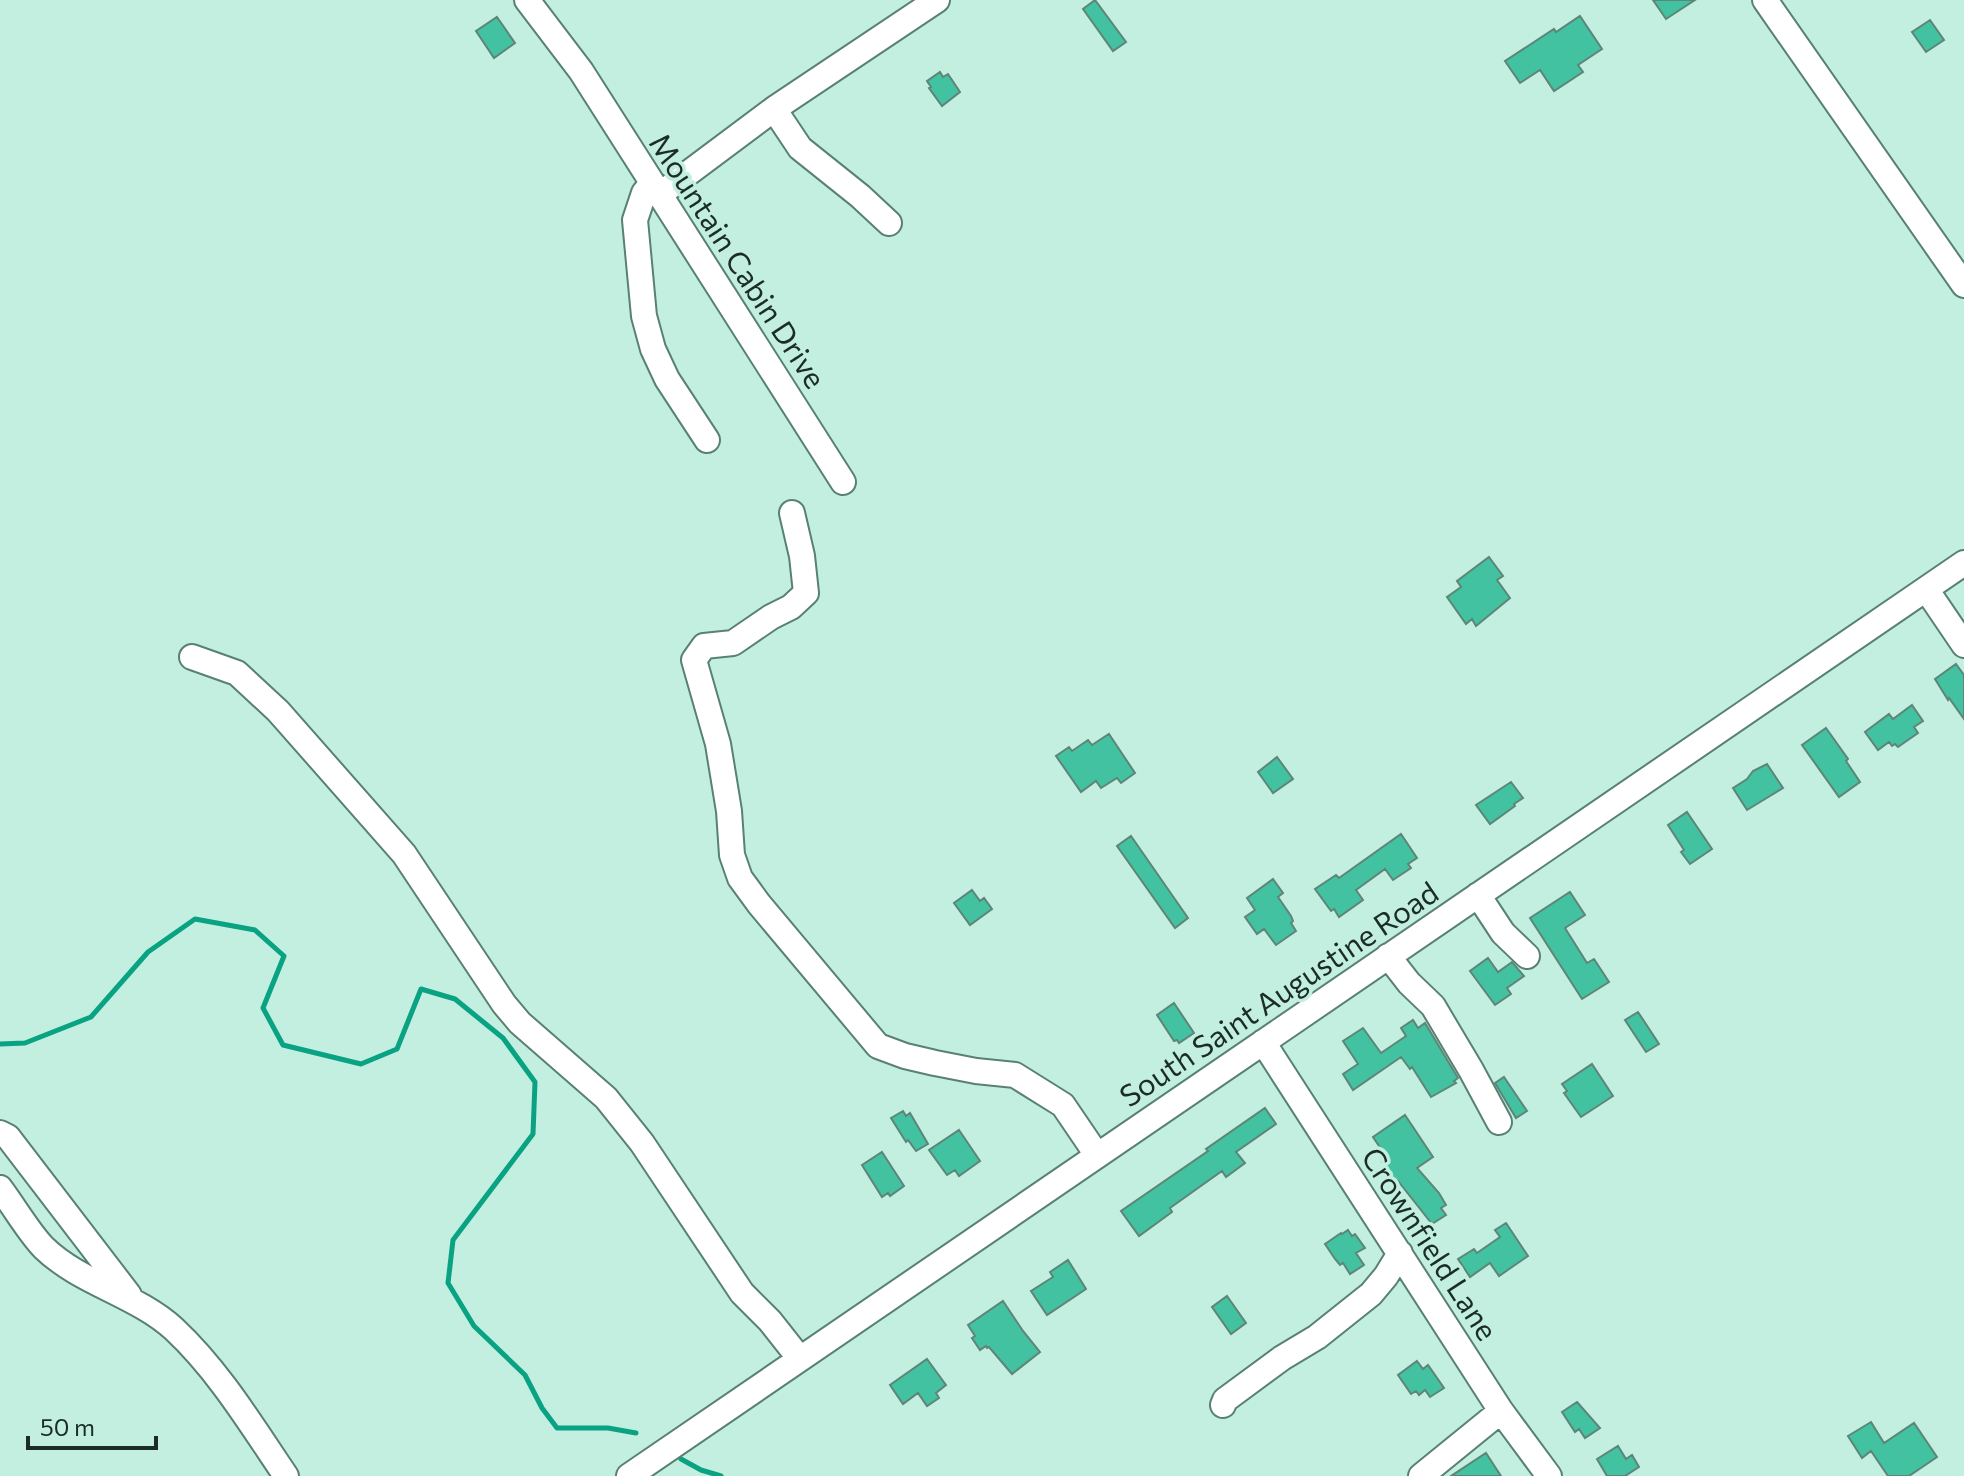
<svg xmlns="http://www.w3.org/2000/svg" width="1964" height="1476" font-family="Commissioner,sans-serif">
  <rect width="100%" height="100%" fill="#c3efe0"/>
  <g fill="none" stroke-linecap="round" stroke-linejoin="round">
    <path stroke="#09a283" stroke-width="5" d="M0,1044L25,1043L91,1017L148,952L195,919L255,930L284,956L263,1008L283,1045L361,1064L397,1049L421,989L455,999L503,1038L535,1082L533,1134L453,1240L448,1283L474,1326L525,1375L542,1408L557,1428H608L636,1433
      M681,1459L701,1470L721,1476"/>
  </g>
  <path fill="#43c2a1" stroke="#5d8578" stroke-width="2" d="M1095,0L1126,42L1113,51L1083,9Z
    M1653,0H1695L1666,19Z
    M1580,16L1602,49L1578,65L1583,72L1554,91L1540,70L1520,83L1505,61L1554,29L1556,32Z
    M497,17L515,43L494,58L476,31Z
    M1930,20L1944,40L1926,52L1912,32Z
    M940,72L943,77L948,74L960,92L942,106L929,88L931,87L927,81Z
    M1489,557L1503,576L1497,580L1510,598L1476,626L1472,619L1466,624L1447,597L1461,587L1457,581Z
    M1956,664L1964,675V719L1949,698L1948,700L1935,679Z
    M1912,705L1923,721L1914,727L1918,733L1898,747L1895,744L1892,746L1889,742L1878,750L1865,732L1889,714L1893,719Z
    M1826,728L1848,759L1846,761L1860,782L1839,797L1802,745Z
    M1109,734L1135,773L1121,783L1117,778L1101,788L1096,781L1081,792L1056,756L1069,747L1072,751L1088,740L1092,745Z
    M1277,757L1293,779L1273,793L1258,772Z
    M1767,764L1783,788L1747,810L1733,788L1747,779L1753,771Z
    M1511,782L1523,798L1514,804L1515,806L1490,824L1476,805Z
    M1687,812L1712,849L1690,864L1681,852L1684,850L1668,825Z
    M1401,834L1417,858L1408,864L1411,868L1393,880L1385,869L1356,890L1363,900L1339,917L1334,909L1331,911L1315,889L1336,875L1339,878Z
    M1131,836L1188,918L1175,928L1117,846Z
    M1273,879L1283,893L1278,897L1291,916L1293,921L1291,923L1296,931L1276,945L1264,929L1257,934L1245,917L1255,910L1247,898Z
    M972,890L980,901L984,898L992,909L970,925L954,903Z
    M1570,892L1585,915L1565,928L1587,963L1594,959L1609,982L1582,999L1530,918Z
    M1488,958L1498,972L1512,962L1524,976L1507,988L1511,994L1495,1005L1470,971Z
    M1174,1003L1194,1033L1179,1043L1177,1040L1174,1041L1157,1015Z
    M1638,1012L1659,1044L1646,1052L1625,1020Z
    M1413,1020L1418,1028L1425,1023L1458,1078L1454,1081L1456,1083L1431,1097L1412,1067L1410,1069L1401,1057L1353,1090L1343,1074L1358,1064L1343,1041L1363,1028L1381,1053L1406,1036L1401,1028Z
    M1592,1064L1613,1096L1581,1117L1564,1093L1567,1091L1562,1084Z
    M1504,1077L1527,1111L1516,1118L1495,1083Z
    M1265,1108L1276,1124L1236,1152L1245,1163L1226,1177L1222,1171L1170,1208L1172,1212L1139,1236L1121,1211L1208,1151L1206,1149Z
    M903,1111L906,1116L910,1113L928,1144L916,1151L908,1140L906,1142L891,1118Z
    M1405,1115L1433,1157L1417,1168L1439,1193L1446,1205L1441,1208L1446,1215L1432,1224L1398,1181L1396,1182L1382,1162L1387,1158L1373,1137Z
    M959,1130L980,1161L959,1176L955,1170L947,1175L929,1150Z
    M882,1152L904,1186L890,1196L888,1193L882,1197L862,1165Z
    M1506,1223L1528,1256L1499,1276L1490,1263L1470,1277L1458,1259L1474,1249L1477,1253L1500,1237L1495,1230Z
    M1348,1230L1352,1236L1355,1234L1365,1248L1356,1253L1364,1265L1350,1274L1343,1263L1340,1265L1335,1259L1325,1244L1341,1233L1342,1234Z
    M1068,1260L1086,1289L1047,1315L1031,1291L1053,1277L1050,1272Z
    M1227,1296L1246,1323L1231,1334L1212,1307Z
    M1003,1301L1023,1331L1040,1352L1012,1374L989,1347L987,1348L986,1346L980,1350L972,1338L975,1336L968,1325Z
    M927,1359L946,1385L936,1393L939,1398L927,1406L918,1393L903,1404L890,1385Z
    M1417,1361L1423,1369L1428,1365L1444,1388L1430,1397L1425,1390L1419,1395L1416,1391L1411,1394L1398,1375Z
    M1577,1402L1600,1428L1585,1438L1579,1429L1575,1432L1562,1412Z
    M1871,1422L1884,1443L1914,1423L1937,1457L1909,1476H1888L1871,1451L1862,1458L1848,1436Z
    M1618,1446L1626,1459L1632,1455L1639,1467L1625,1476H1607L1597,1459Z
    M1486,1453L1501,1476H1451Z"/>
  <g fill="none" stroke-linecap="round" stroke-linejoin="round">
    <g stroke="#588073" stroke-width="28">
      <path id="minor" d="M527,0L581,71L843,482
        M1765,0L1964,285
        M774,109L800,148L860,196L889,223
        M652,183L644,193L635,220L644,316L653,349L667,379L707,440
        M659,195L774,109L937,0
        M792,513L802,556L806,593L791,607L771,617L733,643L704,646L694,660L718,744L729,811L732,855L740,878L759,904L878,1046L905,1056L935,1063L976,1071L1015,1075L1063,1105L1097,1155
        M1926,589L1964,645
        M192,657L237,673L278,711L404,854L504,1004L520,1023L606,1098L642,1143L742,1293L770,1321L800,1359
        M1478,895L1503,933L1527,956
        M1388,956L1409,983L1433,1006L1471,1070L1499,1122
        M1263,1042L1501,1411L1549,1476
        M0,1133L8,1137L129,1295
        M0,1188C13,1205 29,1233 44,1248C80,1283 137,1295 174,1329C219,1371 252,1426 286,1476
        M1223,1405L1225,1400L1282,1358L1317,1337L1371,1294L1386,1276L1400,1253
        M629,1476L1964,563
        M1421,1476L1501,1411"/>
    </g>
    <use href="#minor" stroke="#fff" stroke-width="24"/>
  </g>
  <g text-anchor="middle" dominant-baseline="central" stroke-width="7" stroke-linejoin="round" paint-order="stroke">
    <g font-size="30" fill="#1b2c27" stroke="#c3efe0">
      <text transform="translate(739 260) rotate(57)">Mountain Cabin Drive</text>
      <text transform="translate(1278 993) rotate(-34)">South Saint Augustine Road</text>
      <text transform="translate(1431 1243) rotate(57)">Crownfield Lane</text>
    </g>
  </g>
  <path d="M28 1436v12h128v-12" fill="none" stroke="#1b2c27" stroke-width="4"/>
  <text x="40" y="1436" font-size="24" fill="#1b2c27" stroke="#c3efe0" stroke-width="6" paint-order="stroke">50 m</text>
</svg>
